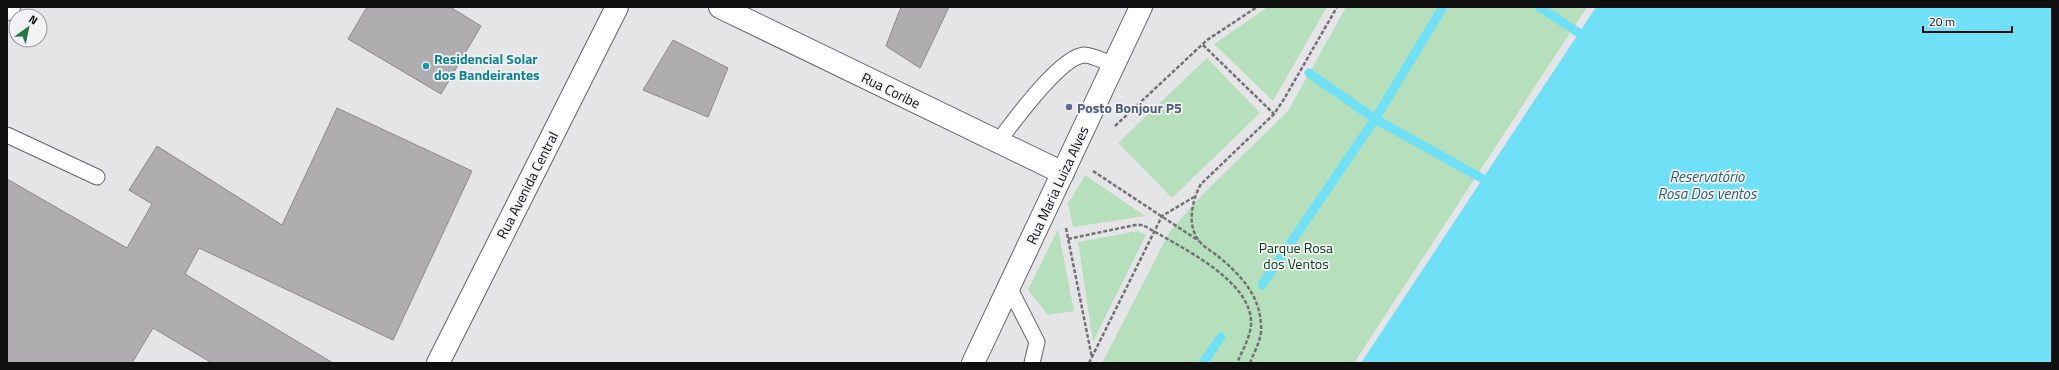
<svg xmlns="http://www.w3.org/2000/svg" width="2059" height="370" font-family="'Titillium Web',sans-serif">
  <rect width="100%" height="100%" fill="#e5e5e8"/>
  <path fill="#b6dfbc" d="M1268,7H1327L1273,101L1214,44Z
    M1346,7H1587L1354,363H1102L1170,231L1204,193L1288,111Z
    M1207,58L1260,113L1172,198L1118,143Z
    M1085,175L1145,216L1073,227L1068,204Z
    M1058,229L1074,311L1048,315L1028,290Z
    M1138,231L1146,235L1093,342L1078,242Z"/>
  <path fill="#6fe0f6" d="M1596,7H2052V363H1361Z"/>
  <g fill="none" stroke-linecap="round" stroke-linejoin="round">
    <path stroke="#6fe0f6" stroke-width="9" d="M1539,7L1579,33
      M1309,73L1375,119L1483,179
      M1262,285L1375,119L1443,7
      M1203,363L1221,337"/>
  </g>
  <path fill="#afadaf" stroke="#89888a" d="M367,7H450L481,26L441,94L348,39Z
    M901,7H949L920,68L886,46Z
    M673,40L728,68L708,117L643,90Z
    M337,108L472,171L393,340L199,248L185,274L333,363H212L153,328L132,363H7V179L127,248L152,204L129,190L157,146L282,225Z"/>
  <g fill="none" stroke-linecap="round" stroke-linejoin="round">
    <g stroke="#636366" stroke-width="17">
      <path id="lane" d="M7,135L97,177
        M998,142C1013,122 1060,57 1084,55C1093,55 1105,62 1114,65
        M1009,287L1037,342L1032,363"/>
    </g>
    <g stroke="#636366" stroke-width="24">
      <path id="street" d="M720,7L1063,173
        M7,9L9,7
        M438,363L617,7"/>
    </g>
    <g stroke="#636366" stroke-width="24">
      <path id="secondary" d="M973,363L1141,7"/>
    </g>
    <path stroke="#727274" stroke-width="2.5" stroke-dasharray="4 2" stroke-linecap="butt" d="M1203,45L1274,114
      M1115,126L1207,40L1257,7
      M1093,171L1199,241
      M1066,228L1092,358
      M1068,239L1135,225H1143C1176,245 1254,280 1251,325C1250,338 1242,351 1237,363
      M1089,363L1162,216L1194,197
      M1250,363C1253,355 1258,346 1260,337C1262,331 1261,323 1260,316C1256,291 1238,273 1219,257C1213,252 1205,248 1200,242C1186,226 1192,200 1201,184L1274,114L1284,99L1337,7"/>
    <use href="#lane" stroke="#fff" stroke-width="15"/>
    <use href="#street" stroke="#fff" stroke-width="22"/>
    <use href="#secondary" stroke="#fff" stroke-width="22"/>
  </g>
  <circle fill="#0f9aa8" stroke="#f2f2f5" stroke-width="1.5" cx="426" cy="66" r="4"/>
  <circle fill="#5c6f8a" stroke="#f2f2f5" stroke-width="1.5" cx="1069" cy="107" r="4"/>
  <g text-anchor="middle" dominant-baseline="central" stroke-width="3.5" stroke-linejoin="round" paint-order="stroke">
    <g font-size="14" font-weight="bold" fill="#0d838f" stroke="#f2f2f5" text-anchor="start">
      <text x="434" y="58">Residencial Solar<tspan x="434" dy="16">dos Bandeirantes</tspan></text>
    </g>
    <g font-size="14" fill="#0f0f10" stroke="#f2f2f5">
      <text transform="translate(891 90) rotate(26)">Rua Coribe</text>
      <text transform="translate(527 185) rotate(-63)">Rua Avenida Central</text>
      <text transform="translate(1057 185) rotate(-65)">Rua Maria Luiza Alves</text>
    </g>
    <g font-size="14" font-weight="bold" fill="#4e5e75" stroke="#f2f2f5" text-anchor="start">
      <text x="1077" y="107">Posto Bonjour P5</text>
    </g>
    <g font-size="14" fill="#083d19" stroke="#f2f2f5">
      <text x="1296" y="247">Parque Rosa<tspan x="1296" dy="16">dos Ventos</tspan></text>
    </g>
    <g font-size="15" font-style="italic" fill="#2f6069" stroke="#f2f2f5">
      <text x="1707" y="176">Reservatório<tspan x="1707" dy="17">Rosa Dos ventos</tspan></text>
    </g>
  </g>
  <rect width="2059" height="370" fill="none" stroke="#0f0f10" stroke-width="16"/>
  <g transform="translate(28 28) rotate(33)"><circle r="19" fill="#f2f2f5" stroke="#979799"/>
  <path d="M0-3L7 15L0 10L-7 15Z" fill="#277545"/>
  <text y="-6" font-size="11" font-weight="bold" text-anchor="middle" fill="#0f0f10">N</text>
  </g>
  <path d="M1923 26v6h89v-6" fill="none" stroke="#0f0f10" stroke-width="2"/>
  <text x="1929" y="26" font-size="12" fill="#0f0f10" stroke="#f2f2f5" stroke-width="3" paint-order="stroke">20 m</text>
</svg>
